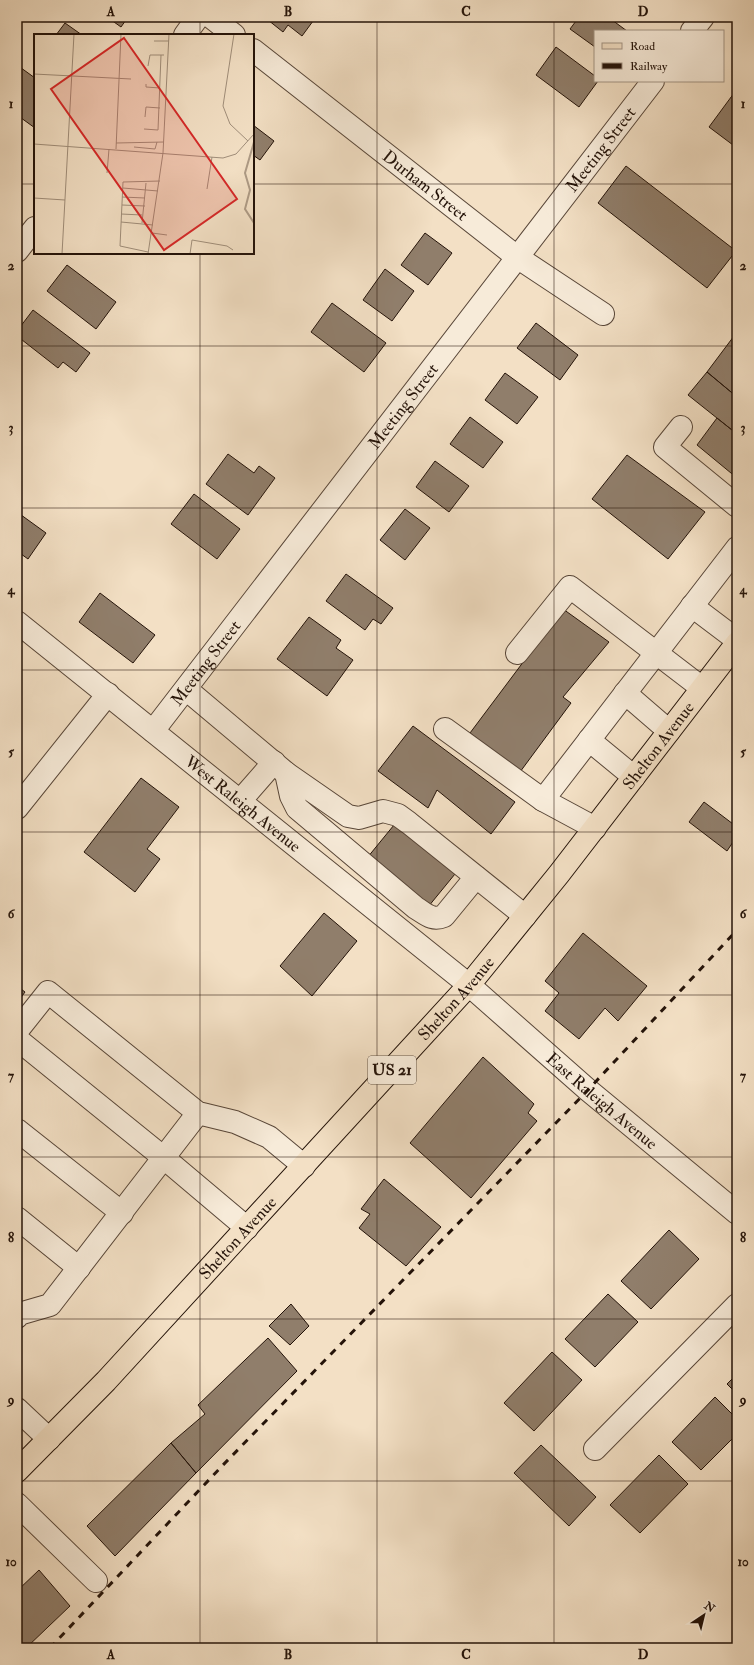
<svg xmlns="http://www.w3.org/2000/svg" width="754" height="1665" font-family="'IM FELL Double Pica',serif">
  <rect width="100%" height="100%" fill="#f3e0c5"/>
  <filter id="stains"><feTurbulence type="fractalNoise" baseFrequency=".005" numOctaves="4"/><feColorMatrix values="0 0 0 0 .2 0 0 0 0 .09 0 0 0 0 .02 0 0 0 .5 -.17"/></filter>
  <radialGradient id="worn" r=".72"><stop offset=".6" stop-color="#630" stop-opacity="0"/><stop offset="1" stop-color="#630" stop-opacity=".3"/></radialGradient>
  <path fill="#907e6b" stroke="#241309" d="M107,17H128L121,27Z
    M270,17H316L302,36L288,25L283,32L268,20Z
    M579,17H608L627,31H595V47L570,29Z
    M65,23L82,35H56Z
    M556,47L595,76V81H598L579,107L536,75Z
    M17,65L35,78V128L17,115Z
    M737,89V148L709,127Z
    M253,125L274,141L260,160L253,155Z
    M626,166L736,251L707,288L598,203Z
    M425,233L452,253L428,285L401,265Z
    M67,265L116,302L96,329L47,291Z
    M385,269L414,291L392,321L363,300Z
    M332,303L386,343L364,372L311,332Z
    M33,310L90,353L76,372L63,362L58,368L17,336V331Z
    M536,323L578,355L560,380L517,348Z
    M737,332V397L707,372Z
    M707,372L737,397V434L688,395Z
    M505,373L538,397L517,424L485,400Z
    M470,417L503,442L483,468L450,444Z
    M717,418L737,434V478L697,445Z
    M228,454L254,473L259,466L275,478L248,515L206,484Z
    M627,455L705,512L668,559L592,499Z
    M435,461L469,486L449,512L416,487Z
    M194,494L240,529L217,559L171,524Z
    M405,509L430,528L405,560L380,540Z
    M17,512L46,533L28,559L17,551Z
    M346,574L393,608L381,624L373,619L365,630L326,601Z
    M100,593L155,635L133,663L79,622Z
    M563,609L609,642L563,697L571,703L520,772L470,733Z
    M309,617L341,640L336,648L353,660L327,696L277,659Z
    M413,726L515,802L491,834L437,790L428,808L378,771Z
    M141,778L179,807L147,849L160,859L135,892L84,852Z
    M704,802L737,827V836L727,851L689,822Z
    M394,825L455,874L428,907L367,858Z
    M324,913L357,941L312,996L280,966Z
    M583,933L647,986L618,1021L605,1008L579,1039L545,1011L559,993L545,981Z
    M17,986L25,992L17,1003Z
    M483,1057L534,1104L528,1113L537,1121L471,1198L410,1143Z
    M384,1179L441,1227L406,1266L359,1228L370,1214L361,1209Z
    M669,1230L699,1259L651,1309L621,1281Z
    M608,1294L638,1322L595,1367L565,1339Z
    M291,1304L309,1326L290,1345L269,1326Z
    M268,1338L297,1371L196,1473L171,1443L205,1414L198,1405Z
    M552,1352L582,1380L534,1431L504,1403Z
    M737,1374V1394L727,1384Z
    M715,1397L737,1419V1434L701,1470L672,1442Z
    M171,1443L196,1473L115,1556L87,1526Z
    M541,1445L596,1497L569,1526L514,1473Z
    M659,1455L688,1484L640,1533L610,1505Z
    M39,1570L70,1606L26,1648H17V1591Z"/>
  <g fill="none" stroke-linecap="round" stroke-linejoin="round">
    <g stroke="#584638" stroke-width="24">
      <g id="minor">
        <path d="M211,17L234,35"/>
        <path d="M692,31L703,17"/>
        <path d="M185,35L198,17"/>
        <path id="s1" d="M253,50L517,257L603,314"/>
        <path d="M17,251L35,228"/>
        <path d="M681,427L665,447L737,506"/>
        <path d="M692,606L737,640"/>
        <path id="s2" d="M17,622L469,985L588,1090L737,1213"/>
        <path d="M517,653L570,587L702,688"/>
        <path d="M186,689L286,773L348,816L359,818L383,811L398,815L409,823L525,916"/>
        <path d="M625,693L669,731"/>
        <path d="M445,729L543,800L737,548"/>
        <path id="s3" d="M153,731L653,81"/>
        <path d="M589,740L634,777"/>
        <path d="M286,773L291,796L297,808L416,908C426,914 432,921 444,916L476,877"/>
        <path d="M543,800L595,828"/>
        <path d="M240,801L274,762"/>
        <path d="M17,808L108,694"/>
        <path d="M17,1031L48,992L198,1113L235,1122L269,1137L304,1166"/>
        <path d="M17,1039L164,1158L247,1228"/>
        <path d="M17,1130L122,1213"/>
        <path d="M17,1218L79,1268"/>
        <path d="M17,1317L19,1314L50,1305L198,1113"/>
        <path d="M17,1409L49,1439"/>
        <path d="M595,1449L737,1305"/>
        <path d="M17,1504L96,1581"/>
      </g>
    </g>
    <g stroke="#241309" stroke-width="24">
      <g id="major">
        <path id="s4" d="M17,1471L106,1381L469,985L559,874L737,643"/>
      </g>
    </g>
    <use href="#minor" stroke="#f7ebd9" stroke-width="22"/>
    <use href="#major" stroke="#f3e0c5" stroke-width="22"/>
    <path stroke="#241309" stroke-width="3" stroke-dasharray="7 7" stroke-linecap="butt" d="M50,1648L223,1465L588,1090L737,930"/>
  </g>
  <path fill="none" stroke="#241309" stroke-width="1" stroke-opacity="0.55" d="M200,17V35M377,17V1648M554,17V1648M17,184H35M253,184H737M200,253V1648M17,346H737M17,508H737M17,670H737M17,832H737M17,995H737M17,1157H737M17,1319H737M17,1481H737"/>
  <g text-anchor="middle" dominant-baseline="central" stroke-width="3.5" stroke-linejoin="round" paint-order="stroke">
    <rect fill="#f7ebd9" stroke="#635447" stroke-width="1" x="368" y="1056" width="48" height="28" rx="3"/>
    <g font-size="16" font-weight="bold" fill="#241309">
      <text x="392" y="1070">US 21</text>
    </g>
    <g font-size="17" fill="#241309" stroke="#f7ebd9">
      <text stroke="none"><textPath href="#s3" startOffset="734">Meeting Street</textPath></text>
      <text stroke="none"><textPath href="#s1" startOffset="219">Durham Street</textPath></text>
      <text stroke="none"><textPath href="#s3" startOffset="410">Meeting Street</textPath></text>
      <text stroke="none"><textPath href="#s3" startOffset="86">Meeting Street</textPath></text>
      <text stroke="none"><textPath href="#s4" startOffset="969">Shelton Avenue</textPath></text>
      <text stroke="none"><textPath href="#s2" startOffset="290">West Raleigh Avenue</textPath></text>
      <text stroke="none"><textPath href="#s4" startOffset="645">Shelton Avenue</textPath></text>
      <text stroke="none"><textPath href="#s2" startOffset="756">East Raleigh Avenue</textPath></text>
      <text stroke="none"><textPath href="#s4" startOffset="321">Shelton Avenue</textPath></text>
    </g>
  </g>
  <g transform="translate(34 34)">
    <rect width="220" height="220" fill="#f3e0c5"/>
    <path fill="none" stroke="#ad9a85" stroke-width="2" d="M220,108L211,139L216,156L211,175L220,189"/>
    <path fill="none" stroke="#a08e7a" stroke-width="1" d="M200,0L189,72L196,90L214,107M120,7H135M114,32L116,21H130M0,40L97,45M112,50V53L126,54M111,83L112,73L126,74M110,95L124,96L127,21M82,109L130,108M0,110L189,124L202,120L220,100M100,113L121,115L123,108M82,115L87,0M73,139L75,115M89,154L124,157M173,155L178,123M88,163L111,164M0,164L31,166M88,171L111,172M87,180L108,181M87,188L119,191M108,189L112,149M118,199L133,201M114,218L86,212L89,148L126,147M28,220L40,0M114,220L129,119L135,0M156,220L158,206L193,212L199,216"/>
    <path fill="#d62828" fill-opacity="0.15" stroke="#d62828" stroke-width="2" d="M90,4L203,165L130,216L17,55Z"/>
    <rect width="220" height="220" fill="none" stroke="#241309" stroke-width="2"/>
  </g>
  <rect width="754" height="1665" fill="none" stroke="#f3e0c5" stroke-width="44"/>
  <rect x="594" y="30" width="130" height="52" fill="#f7ebd9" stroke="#a39586"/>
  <rect x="602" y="43" width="20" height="6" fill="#f3e0c5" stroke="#a39586"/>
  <text x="630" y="50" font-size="12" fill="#241309">Road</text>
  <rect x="602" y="63" width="20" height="6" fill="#241309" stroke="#a39586"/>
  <text x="630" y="70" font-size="12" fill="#241309">Railway</text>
  <g transform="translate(704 1615) rotate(35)" stroke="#f7ebd9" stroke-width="3" paint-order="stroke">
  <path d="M0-3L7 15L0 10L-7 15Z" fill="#241309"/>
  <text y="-6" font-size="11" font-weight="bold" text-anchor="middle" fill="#241309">N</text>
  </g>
  <rect x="22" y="22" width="710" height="1621" fill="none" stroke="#241309" stroke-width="1.5"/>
  <g font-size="13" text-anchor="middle" font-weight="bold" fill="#241309">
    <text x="111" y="16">A</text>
    <text x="288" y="16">B</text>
    <text x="466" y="16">C</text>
    <text x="643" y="16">D</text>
    <text x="11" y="108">1</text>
    <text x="743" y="108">1</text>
    <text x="11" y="270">2</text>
    <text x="743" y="270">2</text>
    <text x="11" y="432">3</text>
    <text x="743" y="432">3</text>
    <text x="11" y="594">4</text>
    <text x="743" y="594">4</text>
    <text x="11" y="756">5</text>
    <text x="743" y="756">5</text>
    <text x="11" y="918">6</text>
    <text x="743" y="918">6</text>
    <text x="11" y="1080">7</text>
    <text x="743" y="1080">7</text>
    <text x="11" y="1242">8</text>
    <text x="743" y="1242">8</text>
    <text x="11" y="1404">9</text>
    <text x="743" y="1404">9</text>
    <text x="11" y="1566">10</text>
    <text x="743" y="1566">10</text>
    <text x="111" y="1659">A</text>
    <text x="288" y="1659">B</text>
    <text x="466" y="1659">C</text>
    <text x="643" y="1659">D</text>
  </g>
  <rect width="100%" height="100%" filter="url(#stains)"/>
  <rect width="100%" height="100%" fill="url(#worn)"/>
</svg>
